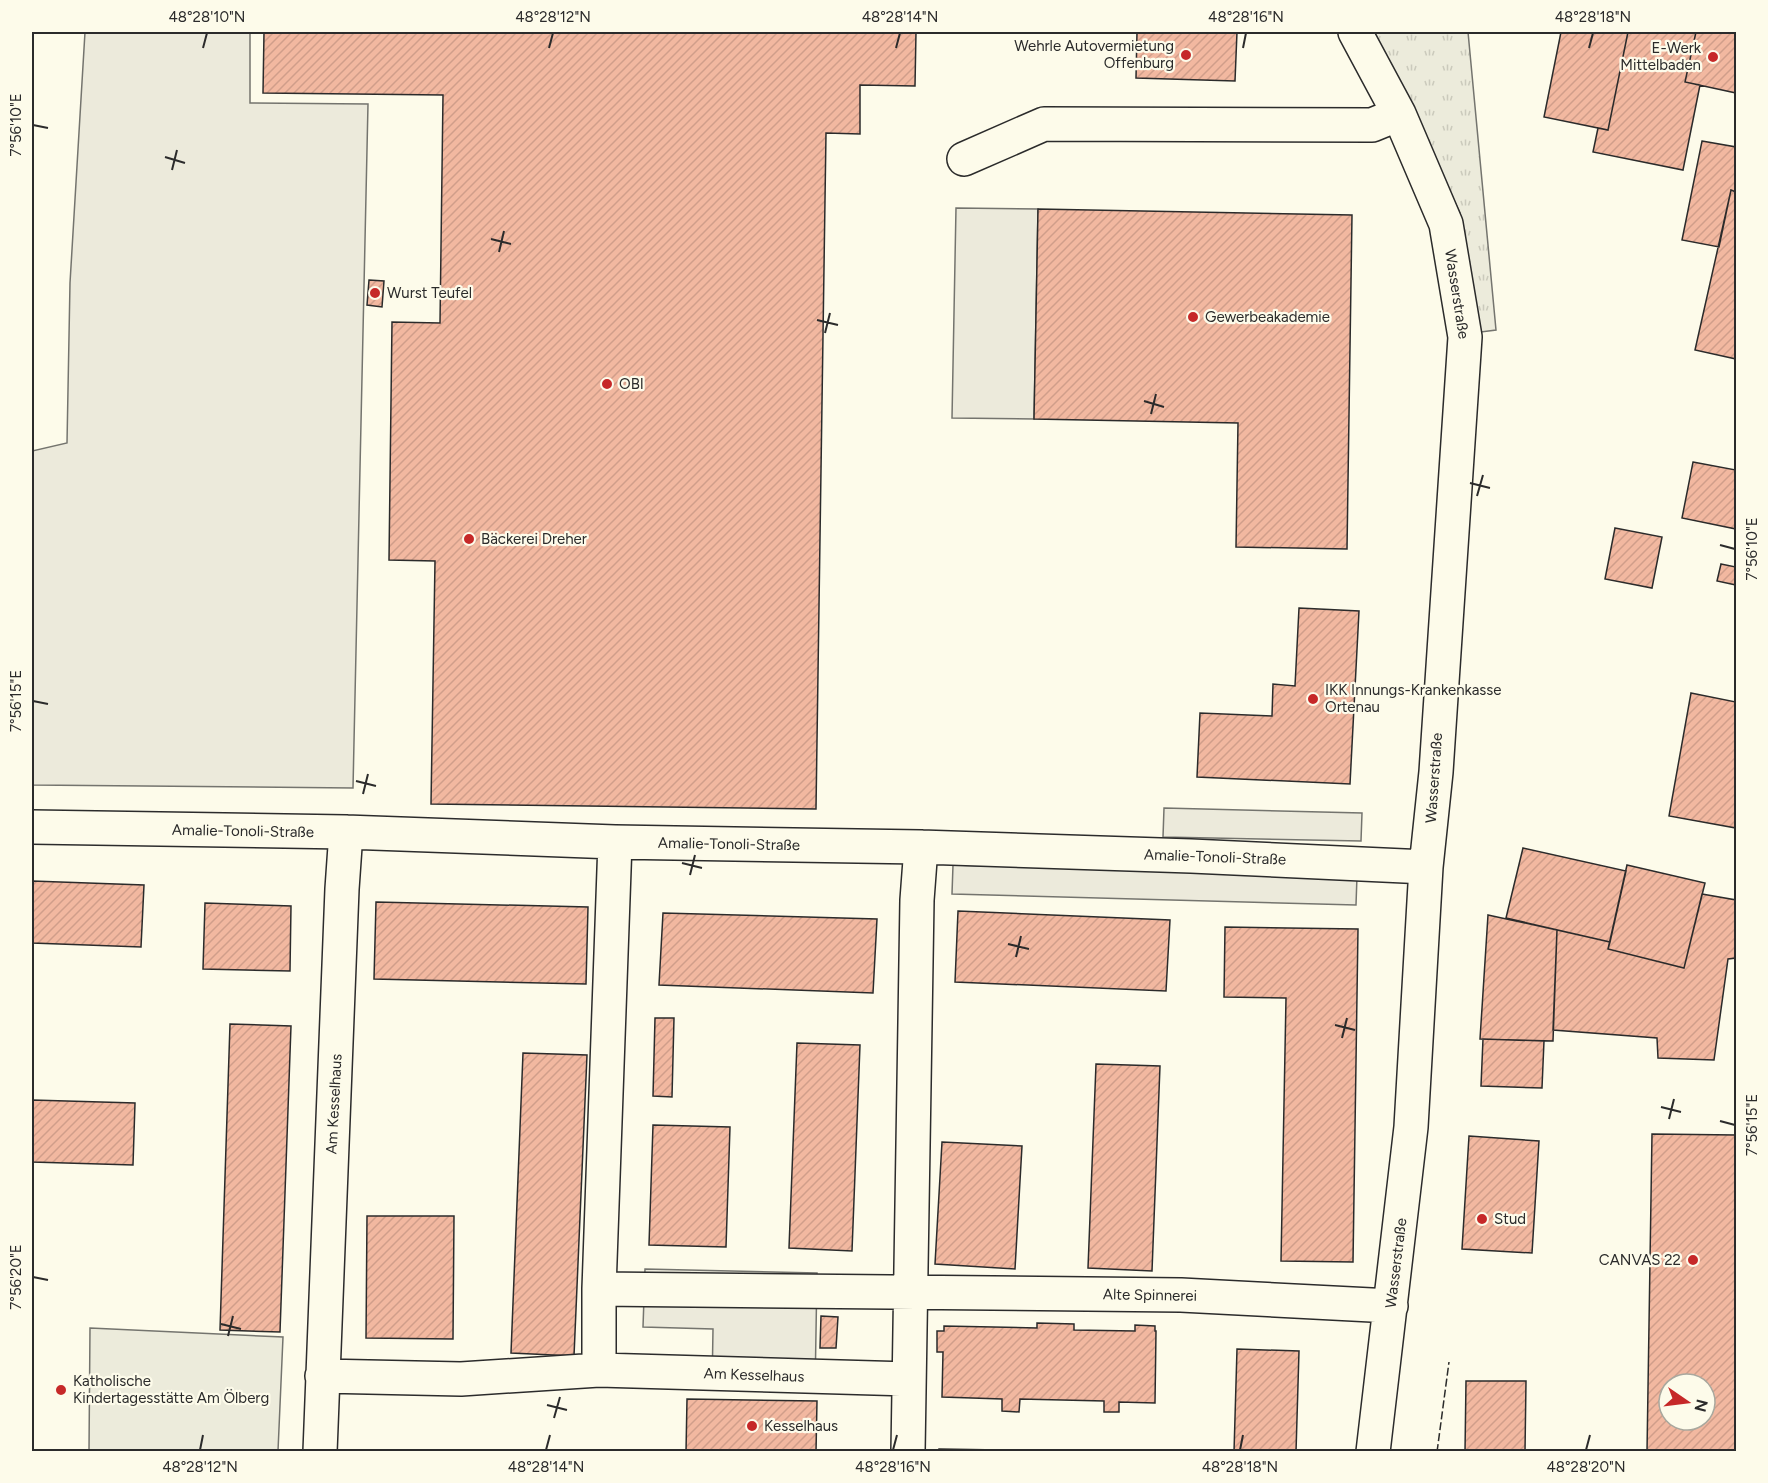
<svg xmlns="http://www.w3.org/2000/svg" width="1768" height="1483" font-family="Figtree,sans-serif">
  <defs>
    <pattern id="grass-tufts" width="24" height="20" patternUnits="userSpaceOnUse" patternTransform="scale(1.5)"><rect width="24" height="20" fill="#ecebdb"/><path d="M3 7l-1-3M5 7V3M7 7l1-3M15 17l-1-3M17 17v-4M19 17l1-3" fill="none" stroke="#cbcabc"/></pattern>
    <pattern id="building-hatch" width="6" height="6" patternUnits="userSpaceOnUse" patternTransform="scale(1.5)"><rect width="6" height="6" fill="#f2b8a0"/><path d="M-1 1l2-2M0 6l6-6M5 7l2-2" fill="none" stroke="#d09e8a"/></pattern>
  </defs>
  <rect width="100%" height="100%" fill="#fdfbea"/>
  <path fill="url(#grass-tufts)" stroke="#74746e" stroke-width="1.5" d="M1374,32H1468L1496,330L1481,332L1460,213Z"/>
  <path fill="#ecebdb" stroke="#74746e" stroke-width="1.5" d="M90,1328L283,1337L278,1451H89Z"/>
  <path fill="#eceadb" stroke="#74746e" stroke-width="1.5" d="M85,32H250V103L368,104L353,788L32,785V451L67,443L70,283Z
    M956,208L1038,209L1034,419L952,418Z
    M1164,808L1362,813L1361,841L1163,837Z
    M953,865L1357,876L1356,905L952,894Z
    M645,1269L817,1273L815,1391L712,1388L713,1329L643,1327Z"/>
  <path fill="url(#building-hatch)" stroke="#2b2b2b" stroke-width="1.5" fill-rule="evenodd" d="M264,32H916L915,86L860,85V134L826,133L816,809L431,804L435,561L389,560L392,322L440,323L443,95L263,93Z
    M1137,32H1237L1235,81L1136,78Z
    M1561,32H1628L1608,130L1544,117Z
    M1628,32H1696L1685,82L1700,85L1683,170L1593,152L1598,128L1608,130Z
    M1696,32H1736V93L1685,82Z
    M1702,141L1736,147V192L1731,190L1719,247L1682,240Z
    M1731,190L1736,192V359L1695,350Z
    M1038,209L1352,215L1347,549L1236,547L1238,423L1034,419Z
    M369,280L384,281L382,307L367,305Z
    M1693,462L1736,470V529L1682,518Z
    M1615,528L1662,537L1652,588L1605,579Z
    M1721,564L1736,567V585L1717,581Z
    M1299,608L1359,611L1350,784L1197,777L1200,713L1272,716L1273,684L1295,686Z
    M1691,693L1736,702V828L1669,816Z
    M1523,848L1626,871L1610,942L1506,918Z
    M1627,865L1705,883L1684,968L1608,949Z
    M32,881L144,885L141,947L32,943Z
    M1702,894L1736,900V958L1728,959L1714,1060L1658,1058L1657,1038L1553,1030L1557,930L1610,942L1608,949L1684,968Z
    M376,902L588,907L586,984L374,979Z
    M205,903L291,906L290,971L203,969Z
    M958,911L1170,920L1166,991L955,982Z
    M663,913L877,919L873,993L659,985Z
    M1488,915L1557,930L1553,1041L1480,1039Z
    M1225,927L1358,929L1353,1262L1281,1261L1286,998L1224,997Z
    M655,1018H674L672,1097L653,1096Z
    M230,1024L291,1026L280,1332L220,1330Z
    M1483,1039L1544,1041L1542,1088L1481,1086Z
    M797,1043L860,1045L852,1251L789,1248Z
    M523,1053L587,1055L574,1356L511,1353Z
    M1096,1064L1160,1066L1152,1271L1088,1268Z
    M32,1100L135,1103L133,1165L32,1162Z
    M653,1125L730,1127L726,1247L649,1245Z
    M1652,1134L1736,1135V1452H1647ZM1669,1384H1705V1420H1669Z
    M1469,1136L1539,1141L1532,1253L1462,1249Z
    M942,1142L1022,1146L1015,1269L935,1264Z
    M367,1216H454L453,1339L366,1338Z
    M821,1316L838,1317L836,1348H820Z
    M1037,1323L1074,1324V1330L1135,1331V1325L1155,1326V1331H1156L1155,1403L1119,1402V1412H1104V1401L1020,1399L1019,1412L1002,1411V1399L942,1397L943,1352H937V1331H944V1326L1037,1328Z
    M1237,1349L1299,1351L1296,1452H1234Z
    M1466,1381H1526L1525,1452H1465Z
    M687,1399L817,1401L816,1452H686Z
    M939,1449L1000,1450V1452H939Z"/>
  <g fill="none" stroke-linecap="round" stroke-linejoin="round">
    <g stroke="#2b2b2b" stroke-width="36">
      <path id="minor" d="M1355,32L1399,114L1446,224L1465,337L1436,772L1426,867L1411,1127L1373,1452
        M964,159L1044,124L1372,125L1399,114
        M32,827L346,832L615,842L921,847L1191,856L1426,867
        M599,1289L1181,1295L1391,1306
        M599,1370V1289L615,842
        M322,1376L461,1379L599,1370L909,1379
        M320,1452L342,889L346,832
        M908,1452L917,900L921,847"/>
    </g>
    <use href="#minor" stroke="#fdfbea" stroke-width="33"/>
    <path stroke="#2b2b2b" stroke-width="1.5" stroke-dasharray="8 3" stroke-linecap="butt" d="M1437,1452L1449,1362"/>
  </g>
  <path fill="none" stroke="#2b2b2b" stroke-width="2" d="M203,48L207,33M549,48L553,33M896,48L900,33M1243,48L1246,33M1589,48L1593,33M33,125L48,128M165,157L185,163M172,170L177,150M491,239L511,244M499,252L504,231M817,320L838,325M825,333L830,313M1144,401L1164,407M1151,414L1156,394M1470,483L1490,488M1477,496L1483,475M1720,545L1735,549M33,701L48,704M356,781L376,786M363,794L368,774M682,863L702,868M690,875L695,855M1008,944L1029,949M1016,957L1021,936M1335,1025L1355,1030M1342,1038L1347,1018M1661,1107L1681,1112M1669,1119L1674,1099M1720,1121L1735,1125M33,1277L48,1280M221,1324L241,1329M228,1336L233,1316M547,1405L567,1410M554,1418L560,1397M200,1450L203,1435M546,1450L550,1435M893,1450L897,1435M1240,1450L1243,1435M1586,1450L1590,1435"/>
  <g fill="#c62828" stroke="#fdfbea" stroke-width="2">
    <circle cx="1186" cy="55" r="6"/>
    <circle cx="1713" cy="57" r="6"/>
    <circle cx="375" cy="293" r="6"/>
    <circle cx="1193" cy="317" r="6"/>
    <circle cx="607" cy="384" r="6"/>
    <circle cx="469" cy="539" r="6"/>
    <circle cx="1313" cy="699" r="6"/>
    <circle cx="1482" cy="1219" r="6"/>
    <circle cx="1693" cy="1260" r="6"/>
    <circle cx="61" cy="1390" r="6"/>
    <circle cx="752" cy="1426" r="6"/>
  </g>
  <g text-anchor="middle" dominant-baseline="central" stroke-width="4.5" stroke-linejoin="round" paint-order="stroke">
    <g font-size="15" fill="#2b2b2b" stroke="#fdfbea" text-anchor="start">
      <text x="1174" y="46" text-anchor="end">Wehrle Autovermietung<tspan x="1174" dy="17">Offenburg</tspan></text>
      <text x="1701" y="48" text-anchor="end">E-Werk<tspan x="1701" dy="17">Mittelbaden</tspan></text>
      <text x="387" y="293">Wurst Teufel</text>
      <text x="1205" y="317">Gewerbeakademie</text>
      <text x="619" y="384">OBI</text>
      <text x="481" y="539">Bäckerei Dreher</text>
      <text x="1325" y="690">IKK Innungs-Krankenkasse<tspan x="1325" dy="17">Ortenau</tspan></text>
      <text x="1494" y="1219">Stud</text>
      <text x="1681" y="1260" text-anchor="end">CANVAS 22</text>
      <text x="73" y="1381">Katholische<tspan x="73" dy="17">Kindertagesstätte Am Ölberg</tspan></text>
      <text x="764" y="1426">Kesselhaus</text>
    </g>
    <g font-size="15" fill="#2b2b2b" stroke="#fdfbea">
      <text transform="translate(1457 294) rotate(81)">Wasserstraße</text>
      <text transform="translate(1434 778) rotate(-86)">Wasserstraße</text>
      <text transform="translate(243 831) rotate(1)">Amalie-Tonoli-Straße</text>
      <text transform="translate(729 844) rotate(1)">Amalie-Tonoli-Straße</text>
      <text transform="translate(1215 857) rotate(2)">Amalie-Tonoli-Straße</text>
      <text transform="translate(334 1104) rotate(-87)">Am Kesselhaus</text>
      <text transform="translate(1396 1263) rotate(-83)">Wasserstraße</text>
      <text transform="translate(1150 1295) rotate(1)">Alte Spinnerei</text>
      <text transform="translate(754 1375) rotate(2)">Am Kesselhaus</text>
    </g>
  </g>
  <rect width="1768" height="1483" fill="none" stroke="#fdfbea" stroke-width="66"/>
  <g transform="translate(1687 1402) rotate(104)"><circle r="28" fill="#fdfbea" stroke="#a9a89e" stroke-width="1.5"/>
  <path d="M0-4.5L10 22L0 15L-10 22Z" fill="#c62828"/>
  <text y="-9" font-size="16" font-weight="bold" text-anchor="middle" fill="#2b2b2b">N</text>
  </g>
  <rect x="33" y="33" width="1702" height="1417" fill="none" stroke="#2b2b2b" stroke-width="2"/>
  <g font-size="15" text-anchor="middle" fill="#2b2b2b">
    <text x="207" y="22">48°28'10"N</text>
    <text x="553" y="22">48°28'12"N</text>
    <text x="900" y="22">48°28'14"N</text>
    <text x="1246" y="22">48°28'16"N</text>
    <text x="1593" y="22">48°28'18"N</text>
    <text transform="translate(16 125) rotate(-90)" y="5">7°56'10"E</text>
    <text transform="translate(1752 549) rotate(-90)" y="5">7°56'10"E</text>
    <text transform="translate(16 701) rotate(-90)" y="5">7°56'15"E</text>
    <text transform="translate(1752 1125) rotate(-90)" y="5">7°56'15"E</text>
    <text transform="translate(16 1277) rotate(-90)" y="5">7°56'20"E</text>
    <text x="200" y="1472">48°28'12"N</text>
    <text x="546" y="1472">48°28'14"N</text>
    <text x="893" y="1472">48°28'16"N</text>
    <text x="1240" y="1472">48°28'18"N</text>
    <text x="1586" y="1472">48°28'20"N</text>
  </g>
</svg>
